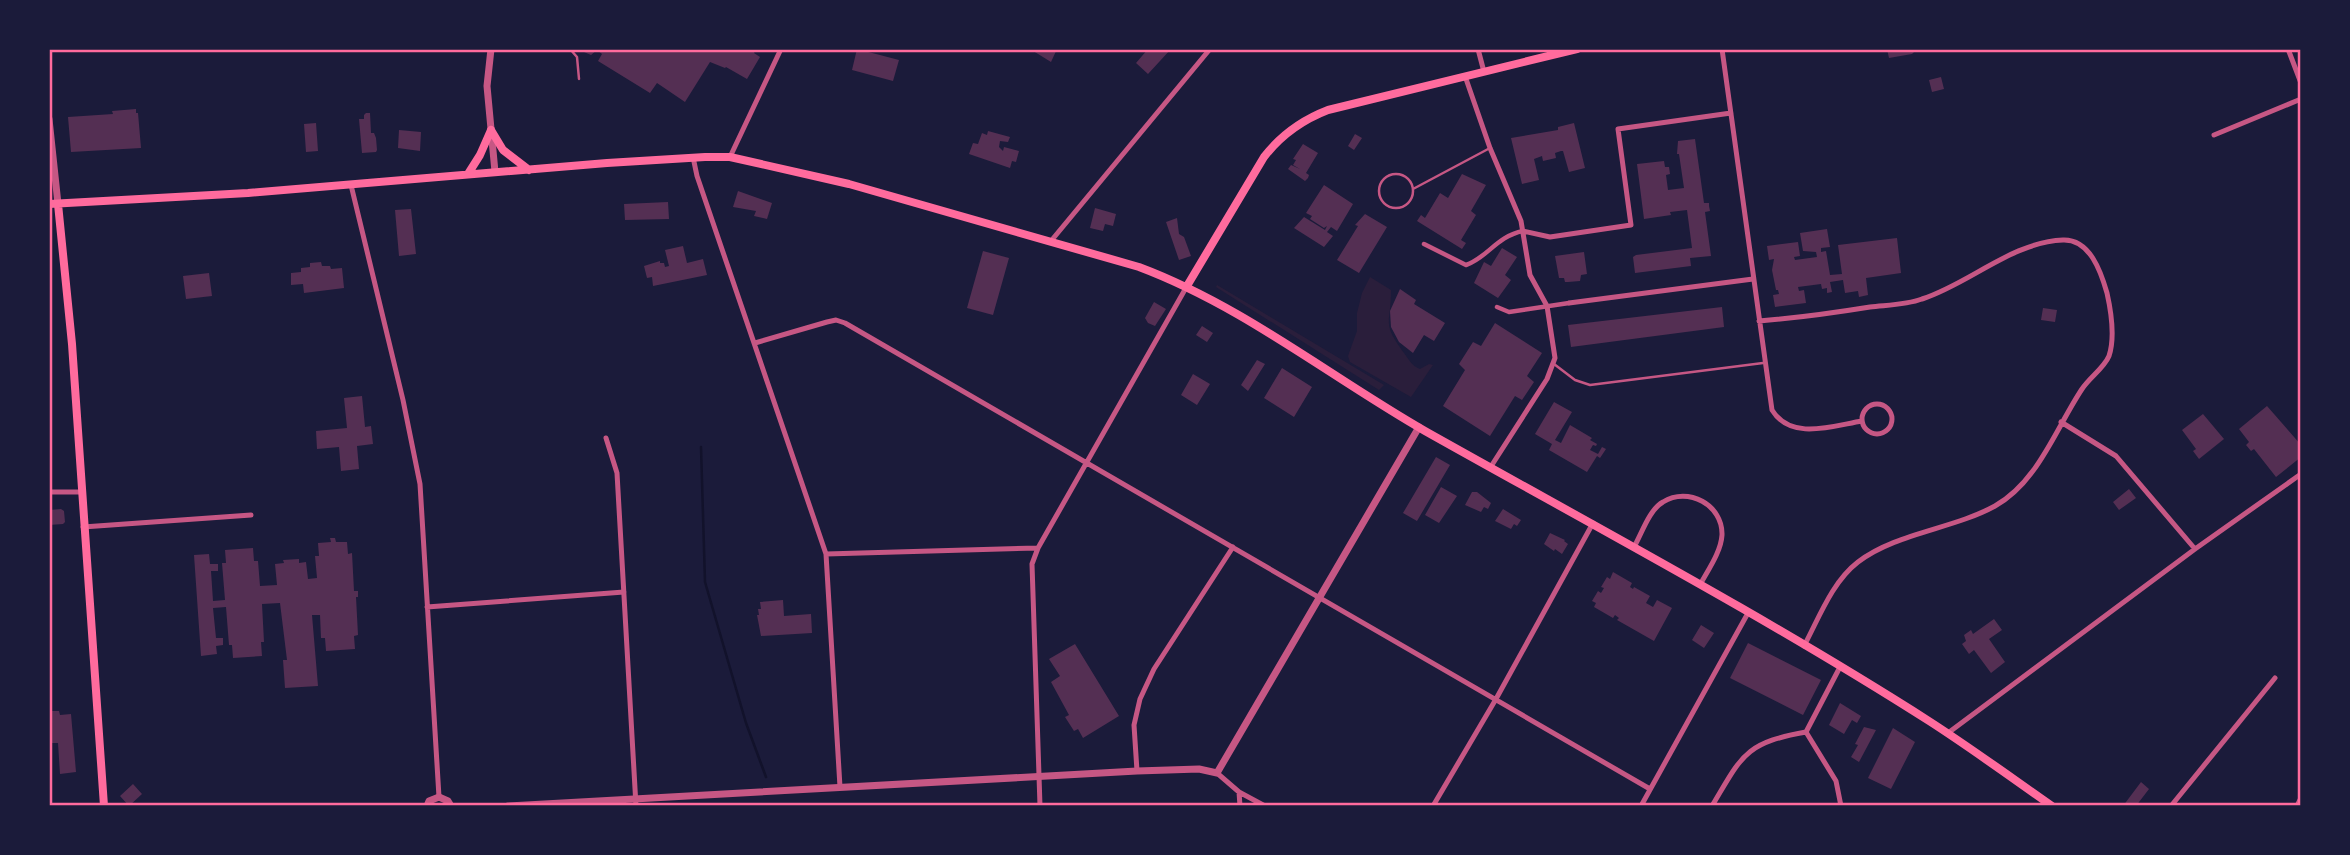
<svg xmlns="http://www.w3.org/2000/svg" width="2350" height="855" font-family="Raleway,sans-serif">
  <rect width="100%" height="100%" fill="#1b1b3a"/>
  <path fill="#2a1e3b" d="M1370,277L1391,290C1391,326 1381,321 1404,353C1409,360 1412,366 1420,369L1429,364L1433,365L1411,397L1350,362L1348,356L1357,331V313L1362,293Z
    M1217,285L1384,385L1379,390L1216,287Z"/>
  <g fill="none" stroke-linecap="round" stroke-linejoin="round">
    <path stroke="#12122b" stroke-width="2.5" d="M701,447L705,582L746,723L766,777"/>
  </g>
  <path fill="#542f53" d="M585,49H756L754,53L760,57L747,79L726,67L725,68L710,62L685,102L657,83L650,93L598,61L602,54L597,50L591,55L584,52Z
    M857,49L899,60L893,81L852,70Z
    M1030,49H1057L1051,62Z
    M1148,49H1171L1148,74L1136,63Z
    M1887,49H1914L1915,51L1912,54L1889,58Z
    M1941,77L1944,89L1932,92L1929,80Z
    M136,109V113H138L141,148L71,152L68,117L113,114L112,111Z
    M366,113H370L371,133H374L376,138L377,150L376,152L362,153L359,119H364V115Z
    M316,123L318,151L306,152L304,124Z
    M1574,123L1585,168L1569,172L1563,151H1561L1555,153L1556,158L1543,161L1542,156L1534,159L1539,180L1522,184L1511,138L1558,130V127Z
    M399,130L421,132L420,151L398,148Z
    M988,131L1010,137L1008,142L1000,141L999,147L1003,151L1004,147L1019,151L1016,162L1012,161L1010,168L969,154L973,143L978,144L982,133L987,135Z
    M1355,134L1362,138L1354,150L1348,146Z
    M1695,139L1704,203H1709V206L1710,211L1705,212L1711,256L1690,258L1691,266L1635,273L1633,257L1636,255L1692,248L1687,210L1670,212L1671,215L1644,219L1637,164L1664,161L1665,167H1669L1670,174L1666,175L1668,190L1684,188L1679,154H1677L1678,141Z
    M1303,144L1318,153L1306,173L1309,175L1308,178L1305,181L1288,169L1291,165L1300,169L1293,165L1296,160L1293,159Z
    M1462,174L1486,185L1471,211L1476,215L1461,240L1466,243L1462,249L1417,221L1421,215L1425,218L1440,193L1448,198Z
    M1324,185L1353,204L1337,231L1331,227L1327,232L1333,236L1324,247L1294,228L1304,217L1325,230L1327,226L1324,228L1310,219L1312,216L1306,213Z
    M738,191L772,203L767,219L754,216L756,211L733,207Z
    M668,202L669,219L625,220L624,204Z
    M1095,208L1116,214L1113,226L1105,224L1103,231L1090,228Z
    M411,209L416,254L399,256L395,210Z
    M1365,214L1387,227L1359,273L1337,260L1358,226L1355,225Z
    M1177,218L1179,234L1184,237L1191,256L1179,260L1166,222Z
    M1827,229L1830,247L1821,248V252L1826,251L1830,275L1842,274L1838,245L1897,238L1901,273L1866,278L1868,295L1859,297L1858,291L1845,293L1843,280L1830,282L1832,292L1827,293V288L1822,289L1821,284L1798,287L1799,291L1804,290L1806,303L1775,307L1773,295L1779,294L1778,290H1776L1772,270L1774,259L1769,260L1767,246L1798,242L1800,256L1794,257L1795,260L1817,257L1816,252L1803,251L1800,233Z
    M683,246L687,263L703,259L707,275L653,286L652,277L647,278L644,266L660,261V263H664L665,267L669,266L665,250Z
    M1502,248L1517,257L1505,275L1511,280L1498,298L1474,283L1484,262L1491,266Z
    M983,251L1009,258L993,315L967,308Z
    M1584,252L1587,274L1581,275L1580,281L1568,282H1565L1564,278H1559L1555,256Z
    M321,262L322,266H330L331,269L342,268L344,288L304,293L303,284L291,285V273L301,272V268L310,267V263Z
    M209,273L212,296L186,299L183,276Z
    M1400,289L1416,300L1414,304L1445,323L1434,341L1424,335L1413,353L1399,342L1391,327L1390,311Z
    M1154,302L1166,309L1155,326L1148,323L1145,318Z
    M1722,307L1724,327L1571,347L1568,325Z
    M2043,308L2057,310L2055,322L2041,320Z
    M1495,323L1542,353L1527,376L1534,382L1522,400L1515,396L1490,436L1443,406L1465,370L1459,364L1473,342L1481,346Z
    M1202,326L1213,333L1207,342L1196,335Z
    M1257,360L1265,364L1248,391L1241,385Z
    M1282,368L1312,387L1294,417L1264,398Z
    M1193,374L1210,384L1197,405L1181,395Z
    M362,396L365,427L371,426L373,444L357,446L359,469L341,471L339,447L317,449L316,431L347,428L344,398Z
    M1554,402L1572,412L1555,440L1561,443L1570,425L1592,438L1590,440L1597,444L1596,446L1593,445L1590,450L1598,454L1602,447L1606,449L1600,458L1597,456L1587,472L1549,450L1552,444L1535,434Z
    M2267,406L2301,445V457L2276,477L2254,449L2251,451L2246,445L2249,442L2239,429Z
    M2203,414L2224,439L2199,459L2193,451L2196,449L2182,430Z
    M1436,457L1450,465L1417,521L1403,513Z
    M1441,487L1457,496L1439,523L1425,515Z
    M2129,489L2136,498L2119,510L2113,502Z
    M1472,492H1477L1491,503L1488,509L1484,507L1481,512L1465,505Z
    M61,509L64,511L65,522L63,524L49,525V510Z
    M1503,509L1521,520L1517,526L1514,524L1511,529L1495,521Z
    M1550,533L1565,540L1564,541L1568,544L1562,554L1555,549L1554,551L1544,544Z
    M330,538H335L336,542H347L348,554L352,553L354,591H358V597H356L358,635L354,636L355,649L326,651L325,638H321L320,615H312L318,686L285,688L283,660H287L280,603L262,604L264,642H261L262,656L233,658L232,645H229L226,607L213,608L216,638H223V645L216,646L217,654L201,656L194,555L209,554L210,564H218V571H211L213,601L225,600L222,563H226L225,550L253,548L254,561H258L260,586L277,585L275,564L284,563L283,560L299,559V563L306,562L308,579L317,578L315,556H319L318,543L331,542Z
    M1613,572L1632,583L1630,587L1633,589L1634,587L1650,596L1646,603L1653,607L1657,600L1672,608L1654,641L1617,620L1619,618L1615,615L1613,618L1594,607L1596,603L1592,601L1598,591L1601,593L1604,588L1601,587L1607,577L1610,579Z
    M783,600L784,616L811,614L812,633L761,636L757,615H759L758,609H761L760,602Z
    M1994,619L2002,630L1989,639L2005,662L1991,673L1974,650L1969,654L1962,644L1966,641L1964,635L1971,630L1973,634Z
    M1701,625L1714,633L1704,648L1692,640Z
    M1748,643L1821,680L1803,715L1730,678Z
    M1075,644L1119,716L1083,738L1078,729L1074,731L1065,717L1069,715L1051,682L1060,676L1049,659Z
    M1840,703L1861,716L1857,723L1852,720L1844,734L1829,725Z
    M49,711H59L60,715L71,714L76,772L60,774L58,743H49Z
    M1864,727L1876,730L1859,762L1851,757L1858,745L1855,744Z
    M1893,728L1915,742L1891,789L1868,778Z
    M2141,782L2149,789L2136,806H2123Z
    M133,784L142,794L129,806L120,796Z"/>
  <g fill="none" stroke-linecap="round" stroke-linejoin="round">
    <path stroke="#c65784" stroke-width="2.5" d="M570,49L577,57L579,79
      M1379 191a17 17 0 1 1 34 0a17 17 0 1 1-34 0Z
      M1413,189L1490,148
      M1554,364L1575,380L1590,385L1763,363"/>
    <path stroke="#c65784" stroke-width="4.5" d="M1424,244L1466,265C1487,258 1497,236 1523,231
      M1497,307L1509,312L1569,303"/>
    <path stroke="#c65784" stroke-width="5" d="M1478,49L1484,72
      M1722,49L1772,410C1791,441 1832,426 1862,421
      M2288,49L2301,83
      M1465,76L1490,148L1521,221L1530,275L1547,306L1555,358L1547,379L1490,468
      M2214,135L2301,99
      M693,157L697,176L826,554L840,787
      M730,157L781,49
      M351,185L403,400L420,484L439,797
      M1523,231L1550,237L1631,225L1618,129L1731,113
      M1051,241L1210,49
      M1569,303L1753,279
      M1759,321C1796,318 1833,313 1870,307C1887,305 1906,305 1922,299C1969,284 2012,242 2063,240C2090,239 2101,272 2107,293C2111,311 2115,338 2109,356C2104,368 2090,377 2082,389C2056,428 2038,482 1995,506C1953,529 1896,533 1858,562C1832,582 1819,618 1804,646
      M755,343L827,322L836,320L845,323L1650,789
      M1862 419a15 15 0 1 1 30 0a15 15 0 1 1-30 0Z
      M2061,422L2116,456L2195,549
      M606,438L617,473L636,806
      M49,492H81
      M83,527L251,515
      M1634,547C1642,533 1649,510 1663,502C1688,486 1723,505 1722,535C1721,552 1708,570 1700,585
      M826,554L1038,548
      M427,607L624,592
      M1806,732L1836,781L1841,806
      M1806,732L1840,667
      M1948,733L2195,549L2301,474
      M1137,771L1134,725L1140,699L1154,669L1233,547
      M1217,773L1239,792L1265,806
      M1239,792L1240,806
      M1040,806L1032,564L1038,548L1187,286
      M1433,806L1496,699L1593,523
      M1641,806L1748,613
      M1712,806C1742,756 1744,743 1806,732
      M2171,806L2275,678"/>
    <path stroke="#c65784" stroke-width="7" d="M491,49L487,86L495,172
      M49,119L58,204
      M427,806L429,801L439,797L448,801L451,806
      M508,806L1137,771L1199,769L1217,773L1419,427
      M2298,806L2301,800"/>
    <path stroke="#ff6b9d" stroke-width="8" d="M491,130L503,150L529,170
      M468,174L480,155L491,130
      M49,204L248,193L607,163L705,157H730L849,184L1139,267C1243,306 1329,376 1425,431C1594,526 1766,617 1929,721C1971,748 2012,778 2052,806
      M58,204L72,344L104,806
      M1187,286L1264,157C1281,135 1302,120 1328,110L1577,49"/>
  </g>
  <rect width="2350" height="855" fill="none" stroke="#1b1b3a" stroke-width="102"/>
  <rect x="51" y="51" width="2248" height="753" fill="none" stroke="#ff6b9d" stroke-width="2.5"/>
</svg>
